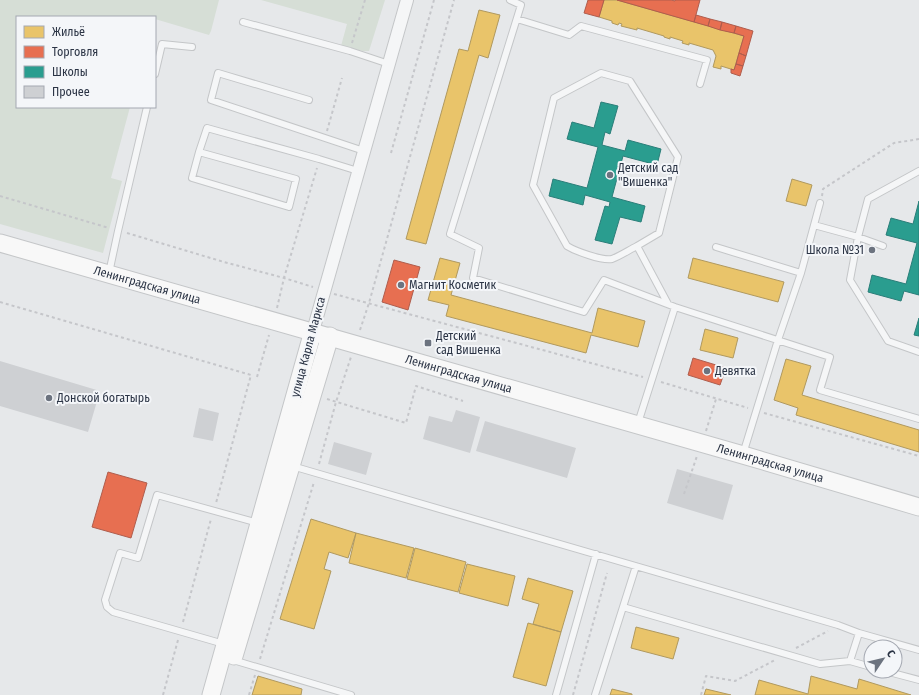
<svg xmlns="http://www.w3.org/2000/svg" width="919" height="695" font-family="'Fira Sans Condensed',sans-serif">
  <rect width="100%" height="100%" fill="#e6e8ea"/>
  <path fill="#d6ded6" d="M0,0H219L211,31L209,35L155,19V17H17V107H130L111,178L122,181L103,253L0,224Z
    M261,0H385L369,51H363L341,46L347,24Z"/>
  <path fill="#e9c46a" stroke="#b0995f" d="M604,0H617L744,36L734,70L721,66V69L713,67L716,56L713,50L689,43V45L682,43L683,41L670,37V39L664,37V36L637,28V30L621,26L622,24L619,23L618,25L612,23V21L599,17Z
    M479,10L500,15L488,58L479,55L426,244L406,239L459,49L468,51Z
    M792,179L812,185L806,206L786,201Z
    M440,258L460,263L451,295L592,333L598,308L645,321L638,347L591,335L586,353L446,316L449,305L428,300Z
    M693,258L784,282L778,302L688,278Z
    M705,329L738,338L733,358L700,350Z
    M786,359L811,366L802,395L919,430V452L796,415L798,408L774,400Z
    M311,519L356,533L348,558L329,552L324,569L331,571L314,629L280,619Z
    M356,533L414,548L406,578L349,563Z
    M415,548L466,562L458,592L407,579Z
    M467,564L515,576L508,606L459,593Z
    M528,578L573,591L561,632L533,624L539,604L522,599Z
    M528,623L561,632L546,686L513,677Z
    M636,627L679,638L673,659L631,648Z
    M258,676L302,689L301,695H252Z
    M811,676L857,689L859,679L911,695H755L759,680L808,694Z
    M612,689L632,694V695H610Z
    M706,689L731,695H704Z"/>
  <path fill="#e76f51" stroke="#af5d4d" d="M588,0H604L599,17L584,13Z
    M617,0H671L675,1V0H700L694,22Z
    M696,15L710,19L708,26L694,22Z
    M710,19L722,22L720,30L708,26Z
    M722,22L736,26L734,33L720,30Z
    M736,26L753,31L746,56L739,53L744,36L734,33Z
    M739,53L746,56L743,66L736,64Z
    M736,64L743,66L740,76L731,73V69L734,70Z
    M394,260L420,267L408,310L382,302Z
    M693,358L726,368L720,385L688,375Z
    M108,472L147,483L131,538L92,527Z"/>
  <path fill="#2a9d8f" stroke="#2a7e79" d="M601,102L618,106L610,134L605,132L602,145L625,151L628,140L661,149L657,165L623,156L612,197L645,206L641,222L620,217L612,244L595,240L605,206L609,207L610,202L585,195L583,205L549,196L553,179L587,188L598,147L567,139L572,122L594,128Z
    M919,201V295L904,291L901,301L868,292L872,275L906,284L917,243L886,235L891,218L913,224Z
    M919,318V336L914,335Z"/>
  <path fill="#ced0d3" d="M0,361L100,391L88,432L0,406Z
    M199,408L219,413L213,441L193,437Z
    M456,410L480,417L470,453L423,439L429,416L452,422Z
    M485,421L576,448L567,478L476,451Z
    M334,442L372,453L366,475L328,464Z
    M677,469L733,485L723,520L667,503Z"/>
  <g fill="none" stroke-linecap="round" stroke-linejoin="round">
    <g stroke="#c4c6c8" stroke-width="8">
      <path id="lane" d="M510,0L521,5L450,234L479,248L473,278L584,312L604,280L675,307L830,357L820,390L919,419
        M517,19L569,35L581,26L707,60L700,84
        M243,22L350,51L389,64
        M155,74L162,44L192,47
        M309,100L218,73L211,100L364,151
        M199,152L296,179L289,207L192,178Z
        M199,152L207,128L319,159L358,171
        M919,171L868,199L858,237L850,280L888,341L919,352
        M814,225L858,237L883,246
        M637,246C629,250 620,256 612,259C602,261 575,251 567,246L533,185L554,98L601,73L630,81L678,157L659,233L637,246L668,304
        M716,247L801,273
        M109,273L118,231L147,107
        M638,423L675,307
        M743,454L778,340L801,273L820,203
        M292,466L838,625L859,633L919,650
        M636,566L623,607L820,664L850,661
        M859,633L850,661L871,667
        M224,644L113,612L107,607L105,600L120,553L138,558L157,495L258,523
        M233,660L351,695
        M885,671L919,680
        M556,695L596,554
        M595,695L623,607"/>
    </g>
    <g stroke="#c4c6c8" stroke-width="14">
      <path id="street" d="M313,331L407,0"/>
    </g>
    <g stroke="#c4c6c8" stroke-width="19">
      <g id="secondary">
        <path id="s1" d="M0,243L743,455L919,507"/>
        <path d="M234,656L330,336"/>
        <path d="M211,695L313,331"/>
      </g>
    </g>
    <path stroke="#c5c6ca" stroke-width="2" stroke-dasharray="3 3" stroke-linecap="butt" d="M352,43L365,0
      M327,131L342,78
      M391,153L434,0
      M0,196L109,228
      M822,196L823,189L894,143L919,139
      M127,233L224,262L284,278L313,287
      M334,294L643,377
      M0,302L251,375L216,503
      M277,308L284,278L317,168
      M360,330L369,303L454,0
      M257,377L269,335
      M661,382L748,408
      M327,399L406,423L416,386L463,401
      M764,413L919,456
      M706,431L716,399
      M319,464L336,402L351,357
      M684,494L697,456
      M183,622L211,519
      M796,648L828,631
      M260,659L314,482
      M163,695L178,640
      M249,695L255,675
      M573,695L607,573
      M701,695L706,676L735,681L775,660"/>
    <use href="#lane" stroke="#f5f6f7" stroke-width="6"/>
    <use href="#street" stroke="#f5f6f7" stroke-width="12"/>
    <use href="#secondary" stroke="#f8f8f8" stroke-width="17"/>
  </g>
  <g fill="#6c737f" stroke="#f4f6f9" stroke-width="1.5">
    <circle cx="610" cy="175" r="4"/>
    <circle cx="872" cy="250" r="4"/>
    <circle cx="401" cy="285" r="4"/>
    <rect x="424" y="339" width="8" height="8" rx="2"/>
    <circle cx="707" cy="371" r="4"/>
    <circle cx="49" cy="398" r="4"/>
  </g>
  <g text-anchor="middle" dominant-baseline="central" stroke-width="4" stroke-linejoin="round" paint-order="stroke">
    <g font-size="12" fill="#2b3445" stroke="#f4f6f9" text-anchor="start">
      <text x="618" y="168">Детский сад<tspan x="618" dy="14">"Вишенка"</tspan></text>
      <text x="864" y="250" text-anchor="end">Школа №31</text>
      <text x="409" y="285">Магнит Косметик</text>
      <text x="436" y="336">Детский<tspan x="436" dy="14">сад Вишенка</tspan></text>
      <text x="715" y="371">Девятка</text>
      <text x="57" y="398">Донской богатырь</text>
    </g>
    <g font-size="12" fill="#2b3445" stroke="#f4f6f9">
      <text stroke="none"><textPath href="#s1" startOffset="153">Ленинградская улица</textPath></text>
      <text transform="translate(308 347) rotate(-75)">улица Карла Маркса</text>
      <text stroke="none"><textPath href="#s1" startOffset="477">Ленинградская улица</textPath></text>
      <text stroke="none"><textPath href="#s1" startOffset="801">Ленинградская улица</textPath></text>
    </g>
  </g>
  <rect x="16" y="16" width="140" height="92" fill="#f4f6f9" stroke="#a4a8b1"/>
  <rect x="24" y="26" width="20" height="12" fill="#e9c46a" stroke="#a4a8b1"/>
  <text x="52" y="36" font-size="12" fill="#2b3445">Жильё</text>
  <rect x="24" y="46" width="20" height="12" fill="#e76f51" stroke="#a4a8b1"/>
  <text x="52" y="56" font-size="12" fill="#2b3445">Торговля</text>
  <rect x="24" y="66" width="20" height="12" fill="#2a9d8f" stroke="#a4a8b1"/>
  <text x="52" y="76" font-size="12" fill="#2b3445">Школы</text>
  <rect x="24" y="86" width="20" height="12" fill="#ced0d3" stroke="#a4a8b1"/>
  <text x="52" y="96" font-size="12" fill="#2b3445">Прочее</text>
  <g transform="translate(883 659) rotate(55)"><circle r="19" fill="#f4f6f9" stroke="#a4a8b1"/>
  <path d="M0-3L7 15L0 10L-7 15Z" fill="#6c737f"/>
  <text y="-6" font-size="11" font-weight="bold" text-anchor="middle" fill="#2b3445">С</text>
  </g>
</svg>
